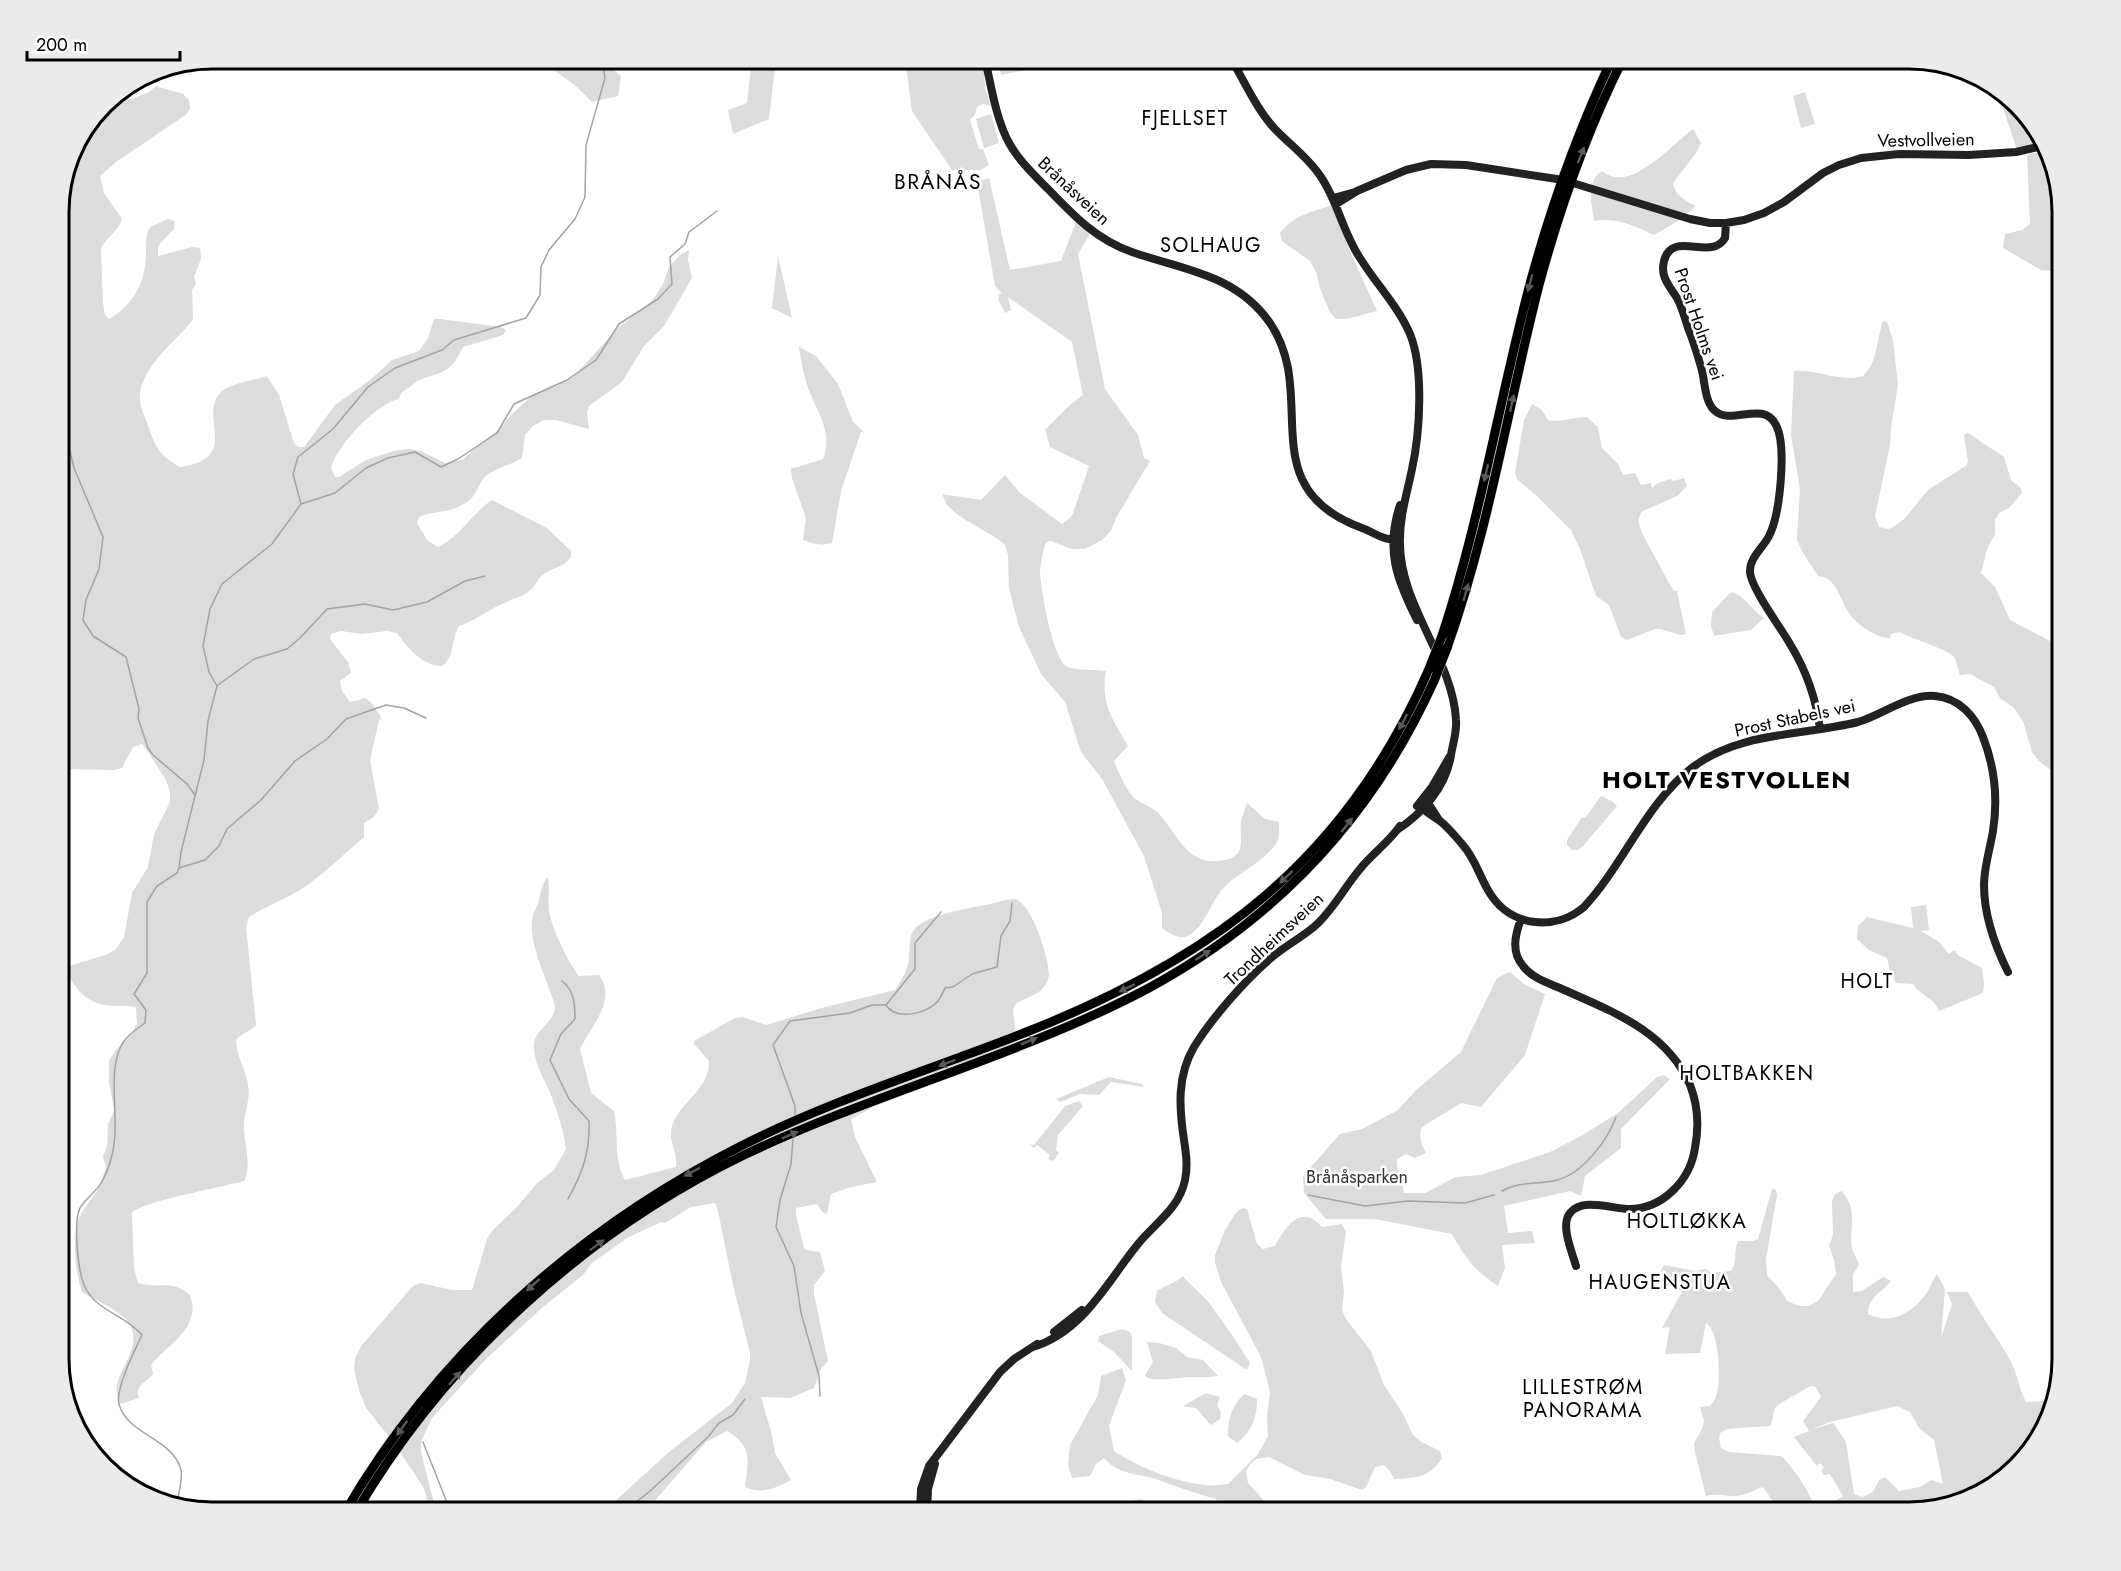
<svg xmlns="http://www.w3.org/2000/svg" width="2121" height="1571" font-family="Jost,sans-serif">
  <rect width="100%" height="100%" fill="#fff"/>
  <path fill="#dcdcdc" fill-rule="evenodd" d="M552,59H611L615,71L621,76L618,96L592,102C587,97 582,92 577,87C568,78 551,74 552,59Z
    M752,59H776L769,119L733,134L728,110L747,103Z
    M905,59H983L985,88L991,106L983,104L977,107L975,115L970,120L979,149H983L989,165L980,170H952L912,111Z
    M1003,59H1035L1036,60L1029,62L1031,69L1001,75L998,60Z
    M156,86L183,94L189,100L190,109L187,114L116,162L100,176L104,193L122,219C118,231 107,237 101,248L103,303L105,315L109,319C133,305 145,284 146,255C146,245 145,236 150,227L168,219L175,221L174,229L158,246V256L192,247L200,248L201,259L194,277L196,283L192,290L193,320C175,342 137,370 140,401C141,410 146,419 149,428C156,449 160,456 180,467C242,458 198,418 220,393C227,384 256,380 267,376L279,395L294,443L298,447H304L335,405L370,380L392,360L419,351L428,338L434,319H440L501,327L506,330L503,335L463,347C459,355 454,365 446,370C434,377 421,376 411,386C406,391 401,390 399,399C376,404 337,445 331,468L335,477H339L366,460L397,450L410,449L423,452L445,463L463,460L477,446L498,430L514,412L534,394L559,385L575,375L618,328L652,301L663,284L669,267L680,255L689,250L688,260L692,278L664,326L644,346L622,382L589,406L587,413L589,429L556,420H544L533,426L525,435L522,458C512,465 491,469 484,478C475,490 477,498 460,506C447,513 432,511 419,517L417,523L427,540L438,547C460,537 472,513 492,500L547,528L571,551V557C564,567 554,567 544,574C537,578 536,587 529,591C522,597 512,599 504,603C488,610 475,621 459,626C451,639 455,657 442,666C421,665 409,649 397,633L387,631L362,634L341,631L331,634L330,639L348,662L351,673L340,681L342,691L350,702L366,698L373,705L382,719L379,720L370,760L379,809L374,817L364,823V837C344,854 325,873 303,888C286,899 266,906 249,917L246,927L256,1025C250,1032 241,1033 236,1040C236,1056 246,1069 248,1085C251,1099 244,1112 244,1126C244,1143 252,1165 244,1181C224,1187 142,1201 132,1213L134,1268L138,1283C159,1290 170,1278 190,1295C202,1328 168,1344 151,1365L153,1374C146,1383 134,1385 139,1398L120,1404C117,1397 115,1389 118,1381C123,1363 142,1344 129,1323C122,1312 94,1299 82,1292C75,1269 70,1234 82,1212C87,1204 94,1197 98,1189C102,1181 104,1174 106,1166L103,1157L107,1146L108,1124L114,1110L109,1082V1061L115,1051L131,1035L137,1024L136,1008C130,1005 124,1006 117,1006C90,1006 79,994 66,972V967L108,954L115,950L124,937L132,893L148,867L154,834L170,802V792L166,780L146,749L142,744L133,747L122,768L115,770L59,769V202L75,144L111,97L120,91L129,100L149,92Z
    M1996,87L2002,90L2044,141L2021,149L2016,147Z
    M1805,92L1815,124L1801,128L1793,96Z
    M991,114L999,143L984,148L976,119Z
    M1693,129L1701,143L1696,153L1673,183C1674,194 1686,202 1696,206L1678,221L1654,235C1635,226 1616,217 1594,221C1592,205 1585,182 1602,171C1630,195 1672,144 1693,129Z
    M2048,150L2062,212V272L2041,270L2003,248L2005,234L2022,230L2030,224L2027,155Z
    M989,178L1010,270L1061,261L1076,222L1091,232L1078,254L1105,389L1138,435L1144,458L1150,461L1116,518L1111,531L1102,540L1085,549H1071L1051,541L1046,542C1043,551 1041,560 1040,570C1040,586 1053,662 1068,667C1079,671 1094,669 1106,671C1100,703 1113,720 1128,746L1114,761C1118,771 1128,795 1137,800C1146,806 1153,807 1160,815C1177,834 1188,865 1218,861C1224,860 1230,860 1235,856C1245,848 1239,832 1241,821C1243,815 1245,809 1247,803L1265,819L1279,822C1279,829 1280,838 1276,844C1261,865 1235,873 1220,892C1210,905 1205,924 1191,934C1181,941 1171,935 1162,928V913L1144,856L1102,779L1081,752L1065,702L1041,674L1019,627L1009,588L1008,555L1005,545L998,539L959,516L947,505L942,494L981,500L1005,475L1020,493L1062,524L1072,516L1089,466L1050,447L1045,430L1071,404L1083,395L1072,342L1008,297L1011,310L1005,313L998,299L999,298L998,295L1002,293L995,286L977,182Z
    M1332,205L1348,247L1377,311C1361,314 1352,320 1336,319L1330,312L1323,296L1319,285L1317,274L1310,261L1282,241L1280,233C1294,215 1312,212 1332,205Z
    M778,256L792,318L772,308Z
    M1884,321L1887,322L1893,340L1898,385L1891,427L1890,445L1875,516L1879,527L1888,529L1893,527L1904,519L1929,489L1966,466L1968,462L1964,435L1968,433L2004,457L2011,480L2021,488L2022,493L2009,508L1999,513L1995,520V534L1987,549L1981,573L1995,587L2010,620L2056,644L2062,643V775H2057L2039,761L2032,752L2023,721L2014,708L2000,698L1994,687L1970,674L1960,675C1958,669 1957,661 1953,656C1950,651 1909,637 1899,632L1891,634L1890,638C1877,639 1853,622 1847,610C1839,597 1836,577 1818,576L1803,553L1797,540L1800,489L1791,435L1794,371C1817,369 1842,383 1863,376L1871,366L1875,355L1882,323Z
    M799,347L816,356L838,384L853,422L865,433L861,432L841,491L832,543C821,546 813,544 803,540L806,518L792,478L791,469L823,459C833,434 819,415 810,393C804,378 801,362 799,347Z
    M1532,404L1541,409L1548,420C1561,423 1573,417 1587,417L1598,427L1602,448L1618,464L1623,475L1635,473L1641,485L1651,483L1652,488L1658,483L1670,479L1674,481L1684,478L1687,486L1677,496L1641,512L1638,521L1642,533L1670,585L1674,591H1677L1686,634L1680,635L1661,629H1655L1627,640L1621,637L1609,605L1596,596L1580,549L1571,530L1538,497L1517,479L1515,473L1524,420Z
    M1731,592C1746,596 1752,611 1764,618L1751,630L1714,636L1711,626L1712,612Z
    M1601,796L1612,801L1617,806L1583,846L1578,850H1572L1567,845V840L1582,817L1585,818Z
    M548,877C550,889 548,899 549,910C551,927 568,962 579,976L599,975C618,999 590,1028 580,1049L591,1093L614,1111C619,1134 613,1159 625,1180L676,1167C678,1148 665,1140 674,1121C685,1098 709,1089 709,1061L694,1044V1041L735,1018L743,1017L766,1025L825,1007L895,990C902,980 909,968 909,956C910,948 909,940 912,933C921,915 967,909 985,905C996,903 1005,899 1016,899C1033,907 1048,956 1049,974C1049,978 1046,984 1044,987C1038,995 1024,999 1016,1003L1013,1010L1018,1049L879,1104L851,1119L855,1137L877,1182L851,1187L831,1194L827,1214L822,1212L817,1204L796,1208V1215L804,1248L806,1250L820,1252L825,1271L814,1285V1294L828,1361L821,1369L814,1388L790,1398L761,1397L772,1435L775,1453L791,1480C776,1488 762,1495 745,1487C748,1461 753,1446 727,1431L706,1442L645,1512H603L669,1452L732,1403L745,1383L750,1360V1353L733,1285L718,1211L715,1203L691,1207L665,1223L661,1222L627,1238L592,1263L583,1275L543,1307L486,1359L432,1418L421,1441V1452L435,1507L430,1510L424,1489L418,1479L394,1443L366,1408L359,1390L354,1370L355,1358L362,1345L413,1286L421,1283L452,1290H472L487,1239L492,1231L517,1207L537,1183L554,1170L566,1149C564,1130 556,1108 549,1090C542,1075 534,1063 534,1046C534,1029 555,1023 555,1006C548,981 529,946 532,920C533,914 536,909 538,903C541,894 541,884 548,877Z
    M1926,905L1929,930L1921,931L1939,942L1949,954L1954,950L1958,955L1982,968L1984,984L1983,993L1939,1011C1934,997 1919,995 1913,984L1896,983L1890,972L1887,958L1869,950L1857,939L1858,926L1867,917L1913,928L1911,907Z
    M1510,972L1524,984L1545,994L1525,1055L1481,1107L1461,1103L1422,1127C1418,1137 1422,1144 1426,1153L1415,1158L1406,1154L1397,1159C1396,1169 1402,1182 1404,1193H1425L1456,1177L1481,1175L1550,1152L1581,1136L1618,1113L1657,1077L1664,1075L1670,1079L1621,1129V1148L1585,1176L1581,1196L1570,1191L1504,1206L1508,1233L1532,1231L1535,1243L1502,1245L1505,1268L1498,1286C1474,1270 1466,1259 1452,1234L1375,1219H1326L1304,1193L1303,1176L1340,1134L1362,1129L1398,1110L1416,1090L1461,1052L1497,978Z
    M1109,1077L1142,1084L1144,1087L1111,1082L1099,1095L1080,1094L1060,1102L1056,1099Z
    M1079,1101L1083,1106L1058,1135L1056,1150L1059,1153L1053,1161L1048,1159L1050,1155L1037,1145L1034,1148L1030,1144L1034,1145L1065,1106Z
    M1772,1189L1776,1190L1777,1195L1766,1259L1767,1275L1780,1289L1787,1301L1799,1306H1809L1818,1301L1836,1274L1834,1260L1829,1246L1833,1235L1832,1201L1835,1194L1842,1191C1857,1210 1851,1222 1851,1242C1851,1249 1857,1258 1859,1265L1853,1274V1292L1862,1291L1883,1277L1891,1281C1882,1292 1867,1299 1868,1314C1892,1326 1914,1312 1928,1291C1931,1285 1933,1279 1937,1274L1945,1289L1941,1338L1952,1304L1947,1292H1968C1982,1318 2000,1340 2013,1366C2018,1378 2020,1391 2026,1402L2044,1401L2038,1439L2031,1452L1977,1496L1909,1512H1841L1835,1501L1843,1496L1830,1474L1824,1475L1821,1471L1824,1467L1820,1463L1817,1466L1794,1437L1809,1431L1803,1421L1821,1397L1816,1387L1810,1386C1805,1390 1777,1404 1776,1407C1772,1413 1774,1420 1770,1426L1738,1428L1728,1429L1720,1433L1719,1438L1721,1448L1729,1452L1781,1456C1793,1466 1813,1497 1816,1512C1782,1513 1783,1516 1763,1487C1754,1490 1744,1496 1735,1496C1725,1496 1716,1493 1706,1496L1695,1452L1694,1443L1702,1429L1704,1421L1700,1407L1710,1406C1713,1402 1716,1398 1717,1393C1721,1378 1719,1330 1706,1323L1700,1353L1665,1354L1670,1327L1662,1328L1682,1292L1666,1280L1660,1273L1664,1265L1695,1271L1706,1269L1711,1273L1731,1271C1738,1262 1733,1251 1738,1241H1753L1758,1239ZM1897,1406L1910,1412L1919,1428L1934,1440L1943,1484L1931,1480L1920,1487L1899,1491L1885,1477L1879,1480L1873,1492L1862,1497L1854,1494L1846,1442L1833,1423L1810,1430L1830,1422Z
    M1242,1208L1247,1209L1257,1244L1263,1249L1275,1246C1286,1226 1301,1203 1322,1227L1342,1224L1346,1232L1341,1266L1344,1292L1342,1310L1346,1319L1371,1351L1384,1385L1403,1414L1413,1435L1420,1441L1440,1451L1442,1458C1430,1478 1415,1478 1394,1479L1390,1471L1384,1465L1375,1467L1366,1487L1362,1490L1330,1479L1305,1475L1269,1457L1256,1459L1249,1466L1246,1472L1248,1483L1266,1503L1279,1512H1220L1219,1504L1216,1499C1196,1494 1176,1486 1156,1479C1138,1474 1117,1474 1104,1458L1096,1464L1090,1476L1072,1478L1068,1465L1070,1445L1098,1395L1101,1376L1122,1368L1126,1380L1109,1426L1114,1451C1140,1468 1173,1481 1204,1485C1211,1486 1220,1485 1228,1484L1258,1454L1268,1436L1267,1417L1270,1392L1261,1357L1221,1282L1215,1263V1255L1225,1230L1235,1214Z
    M1183,1276C1191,1286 1202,1294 1210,1304C1224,1323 1238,1343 1250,1363L1247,1370L1162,1313L1155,1302L1157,1291C1166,1285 1174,1284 1183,1276Z
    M1122,1329L1130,1332L1132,1337V1371L1114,1352L1098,1341L1099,1336Z
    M1147,1342L1159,1343L1176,1348L1187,1357L1203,1360L1218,1376C1207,1378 1198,1377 1188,1377C1174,1378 1162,1381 1147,1378L1145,1375L1153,1362Z
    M1206,1393L1220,1397L1217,1405L1221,1413L1220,1419L1211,1425L1196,1408L1183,1406Z
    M1244,1394L1257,1399C1257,1418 1252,1431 1237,1443L1228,1436C1228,1418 1232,1406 1244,1394Z
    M1141,1499L1157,1506L1164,1512H1095L1100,1507Z"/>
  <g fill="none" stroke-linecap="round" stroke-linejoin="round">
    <path stroke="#a3a3a3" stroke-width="1.5" d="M92,121L101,114L104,106
      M59,242L64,184
      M59,347L64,375L66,435L74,468L103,537L99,569L86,600L83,620L93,636L126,657L139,709L138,718L148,748L153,755L187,784L195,795
      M301,504L293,474L298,457L333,429L368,387L395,368L442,350L454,340L526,318L540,295L541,267L549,250L575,219L585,197L586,145L605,78L602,59
      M218,685L254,659L287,649L300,638L327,609L365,604L393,610L427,602L465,581L485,576
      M179,868L205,860L219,846L227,829L261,800L295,761L327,739L346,719L386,705L404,708L426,718
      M562,981C574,990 575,1004 575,1019L561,1034L550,1060L569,1099L589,1121C590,1152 583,1172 568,1199
      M886,1005L915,969V943L941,912
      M795,1116V1106L773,1045L790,1021L850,1013L872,1005H886C896,1021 927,1014 938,1001C941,997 943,992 945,988L953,987L972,974L997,967L1001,936L1010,921L1012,903
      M793,1139L791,1164L780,1200L776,1227L794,1266L801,1313L819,1376L820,1396
      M1502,1191C1520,1181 1538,1185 1557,1180C1582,1174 1608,1140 1616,1117
      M1308,1195L1365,1206L1408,1201L1465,1203L1494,1195
      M423,1442L446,1500V1512
      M176,1506C178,1496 183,1480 181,1470C173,1438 127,1435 119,1404C115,1389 135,1350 142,1335C124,1314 95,1311 84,1285C78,1270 73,1222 80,1208C85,1199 96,1192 101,1183C107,1174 113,1155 114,1144C119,1115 106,1066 124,1041C129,1034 138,1028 145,1023L146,1010L134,994L147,973V902L157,886L177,873L179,868L181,852L204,760L208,721L217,686L209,672L203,646L210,609L222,584L272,544L301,504L335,493L366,468L388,458L415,452L441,467L458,459L497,433L514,404L567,380L596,360L619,324L658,299L672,284L670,257L685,244L689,232L717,211
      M623,1512L649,1492L708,1437L719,1423L733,1415L745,1399"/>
    <g stroke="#dbdbdb" stroke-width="10">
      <path id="highway" d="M1442,636C1480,521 1499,401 1530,284C1551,206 1578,131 1612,59
        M1447,648C1489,530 1508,406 1539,285C1560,207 1587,131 1623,59
        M345,1512C437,1354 577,1229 741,1146C831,1100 930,1070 1024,1033C1213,959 1346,860 1429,669
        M356,1512C445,1360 585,1232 744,1155C874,1093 1020,1056 1147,989C1277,919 1373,816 1434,681"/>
    </g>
    <path stroke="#222" stroke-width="8" d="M985,59C991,85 995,113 1006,137C1016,158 1033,174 1049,190C1074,216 1097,240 1132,252C1183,270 1236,274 1270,323C1320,396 1250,487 1362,528C1374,532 1386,543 1400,538
      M1231,59C1245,82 1256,108 1274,128C1290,145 1308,157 1321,177C1338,202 1343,233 1360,258C1376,284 1398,306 1410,334C1424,368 1420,433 1412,469C1407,494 1399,518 1400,544C1400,605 1453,660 1456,720C1457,732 1453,743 1451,755C1446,787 1423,813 1397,830
      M1576,184L1690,219L1710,223H1726L1744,220L1764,213L1784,202L1823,173L1839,165L1861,158L1899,154L1969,155L2016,152L2047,145
      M1333,198L1355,192
      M1336,204L1357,191L1406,170L1431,164L1466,165L1557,179
      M1726,223L1725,238C1711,262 1672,229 1664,261C1660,277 1669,285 1677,298C1682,307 1685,318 1688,328C1693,340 1697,353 1701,367C1705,379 1704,400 1714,410C1731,427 1763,399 1776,425C1787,446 1780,515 1769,536C1763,548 1749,558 1750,572C1751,588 1781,628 1790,644C1806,670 1816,698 1820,729
      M1400,505C1385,550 1397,580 1417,620
      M1421,802C1423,812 1432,815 1440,821C1448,827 1455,836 1462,844C1476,859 1480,879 1491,895C1512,927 1556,931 1584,907C1624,864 1646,803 1693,767C1741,731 1802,736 1858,722C1882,715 1908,694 1935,696C1959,698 1975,716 1983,737C1995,768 1998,799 1993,831C1990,849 1984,867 1984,885C1984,916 1994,944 2008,972
      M1423,802L1430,806L1439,820
      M1417,806L1432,787L1450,756
      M1521,919C1515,935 1511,952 1523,966C1532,978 1548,983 1562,989C1611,1011 1667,1031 1690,1085C1698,1105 1699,1127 1695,1148C1690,1181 1662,1210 1627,1209C1610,1208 1582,1198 1570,1213C1560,1225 1572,1252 1576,1266
      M1054,1332L1082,1310
      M1033,1347C1083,1332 1107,1282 1138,1244C1155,1223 1179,1209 1185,1180C1188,1166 1186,1153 1184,1140C1179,1107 1177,1076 1194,1047C1212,1018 1245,980 1271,958C1285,946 1301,938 1315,926C1333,910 1344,888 1360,869C1372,854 1389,842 1400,826
      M920,1512L921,1489L929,1466L1000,1372L1014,1359L1037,1344
      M927,1512L928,1489L935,1464"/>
    <use href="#highway" stroke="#000" stroke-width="9"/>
    <g stroke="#dbdbdb" stroke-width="10" stroke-linecap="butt">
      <path id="highway-bridge" d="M1429,669L1442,636
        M1434,681L1447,648"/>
    </g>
    <use href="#highway-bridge" stroke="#000" stroke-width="9"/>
  </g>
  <defs><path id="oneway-solid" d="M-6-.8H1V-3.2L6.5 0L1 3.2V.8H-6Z" transform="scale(1.5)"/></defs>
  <g fill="#595959">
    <use href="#oneway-solid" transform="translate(1581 155) rotate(-69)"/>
    <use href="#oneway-solid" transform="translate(1530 283) rotate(105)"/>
    <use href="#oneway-solid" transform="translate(1512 403) rotate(-77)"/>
    <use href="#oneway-solid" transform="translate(1486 473) rotate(103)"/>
    <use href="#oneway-solid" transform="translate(1466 592) rotate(-74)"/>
    <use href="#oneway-solid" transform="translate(1403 722) rotate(118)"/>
    <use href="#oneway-solid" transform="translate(1347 825) rotate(-52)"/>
    <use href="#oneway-solid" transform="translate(1286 877) rotate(137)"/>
    <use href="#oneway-solid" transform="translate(1203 955) rotate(-33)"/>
    <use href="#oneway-solid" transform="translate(1127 988) rotate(154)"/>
    <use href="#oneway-solid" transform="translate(1029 1041) rotate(-22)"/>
    <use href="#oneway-solid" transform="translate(947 1063) rotate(159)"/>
    <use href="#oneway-solid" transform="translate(790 1135) rotate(-23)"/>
    <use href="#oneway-solid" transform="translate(692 1172) rotate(152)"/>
    <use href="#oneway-solid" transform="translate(597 1245) rotate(-37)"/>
    <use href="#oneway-solid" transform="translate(533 1285) rotate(138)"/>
    <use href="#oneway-solid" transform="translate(455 1378) rotate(-49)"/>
    <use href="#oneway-solid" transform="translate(402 1428) rotate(126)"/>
  </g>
  <g text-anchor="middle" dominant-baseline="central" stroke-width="5" stroke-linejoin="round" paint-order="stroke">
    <g font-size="18" fill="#000" stroke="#fff">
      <text transform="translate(1926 140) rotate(-1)">Vestvollveien</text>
      <text transform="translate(1074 191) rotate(43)">Brånåsveien</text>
      <text transform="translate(1699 324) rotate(71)">Prost Holms vei</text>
      <text transform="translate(1795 718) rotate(-12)">Prost Stabels vei</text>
      <text transform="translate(1274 939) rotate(-43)">Trondheimsveien</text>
    </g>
    <g font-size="18" fill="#333" stroke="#fff">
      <text x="1357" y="1177">Brånåsparken</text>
    </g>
    <g font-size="20" letter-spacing="1.5" fill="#000" stroke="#fff">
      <text x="1185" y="118">FJELLSET</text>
      <text x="1211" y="245">SOLHAUG</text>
      <text x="1867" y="981">HOLT</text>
      <text x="1747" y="1073">HOLTBAKKEN</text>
      <text x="1687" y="1221">HOLTLØKKA</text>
      <text x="1660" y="1282">HAUGENSTUA</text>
      <text x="1583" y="1387">LILLESTRØM<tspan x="1583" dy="23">PANORAMA</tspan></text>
    </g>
    <g font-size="21" letter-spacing="1.5" fill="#000" stroke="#fff">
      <text x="938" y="182">BRÅNÅS</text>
    </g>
    <g font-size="24" font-weight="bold" letter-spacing="1.5" fill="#000" stroke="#fff">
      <text x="1727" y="779">HOLT VESTVOLLEN</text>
    </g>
  </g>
  <path d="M0 0H2121V1571H0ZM212 69H1909A143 143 0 0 1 2052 212V1359A143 143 0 0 1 1909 1502H212A143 143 0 0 1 69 1359V212A143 143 0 0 1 212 69Z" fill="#ebebeb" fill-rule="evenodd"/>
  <path fill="none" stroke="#000" stroke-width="3" d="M212 69H1909A143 143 0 0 1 2052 212V1359A143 143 0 0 1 1909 1502H212A143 143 0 0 1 69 1359V212A143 143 0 0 1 212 69Z"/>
  <path d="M27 51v9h153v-9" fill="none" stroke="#000000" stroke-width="3"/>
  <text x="36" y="51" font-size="18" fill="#000000" stroke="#ffffff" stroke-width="4.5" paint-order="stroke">200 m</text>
</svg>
